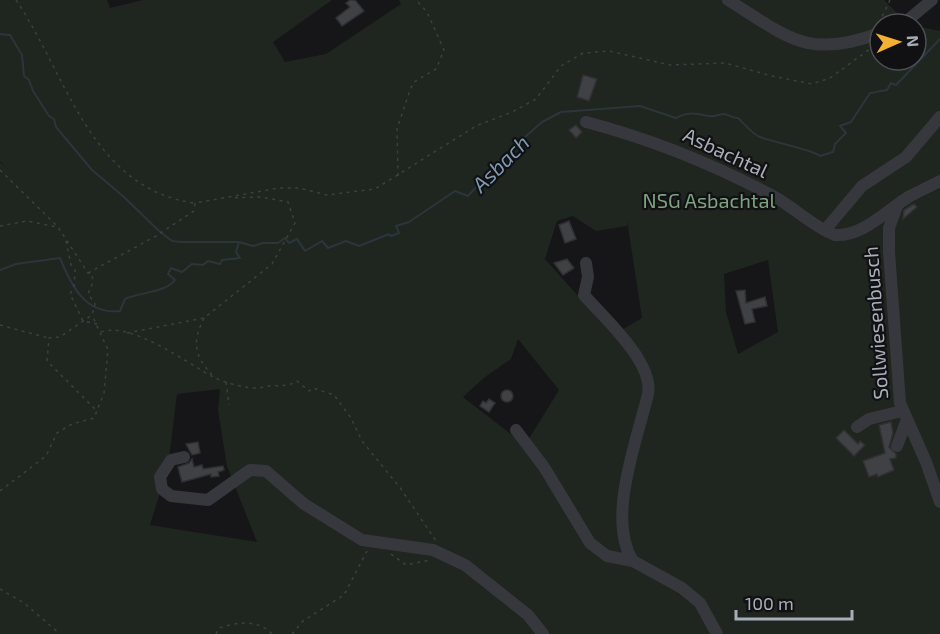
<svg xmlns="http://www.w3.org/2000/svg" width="940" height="634" font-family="'Exo 2',sans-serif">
  <rect width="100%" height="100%" fill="#161618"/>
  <path fill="#1e261f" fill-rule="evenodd" d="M0,0H107L110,8L143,0H332L273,42L285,62L326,54L401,4L399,0H884L908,24H880V60H916V26L940,31V634H0V162L10,171L0,161ZM573,216L596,231L627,226V220L642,318L613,335L545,259L557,221ZM768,260L778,332L738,354L726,312L724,274ZM518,339L559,390L525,445L463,397L485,377L511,359ZM220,389L218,410L227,466L257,542L150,525L168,467L177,394Z"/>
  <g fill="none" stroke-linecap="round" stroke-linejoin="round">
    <path stroke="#2c353c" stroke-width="2" d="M0,34L10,35L22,55L24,76L29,80L33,91L49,116L54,119L56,127L92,170L124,197L158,230L172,241L181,242H238
      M0,270L16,264L60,258C71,285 85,315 120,311L125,299C140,292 165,293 175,280L168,274L171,268L182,272L192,264L203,265L208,261L220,264L222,260L240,258L236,252L239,242L253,246L263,243H278L285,238L289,243L297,239L305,251L322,241L328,248L346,241L359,246L389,234L391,236L399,233L396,226L409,222L455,191L468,196L508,152L542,122L561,112L640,106L676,118C688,111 697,114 709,116C714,117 720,114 724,114C730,115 732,118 738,118C745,124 752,134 760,137C772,142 814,150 820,156L833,152L835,144L846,133L840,126L851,122L870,93L887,90L891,83L896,85L940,39"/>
  </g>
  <path fill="#404145" stroke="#303034" stroke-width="1.5" d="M350,0H355L364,11L342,26L336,18L350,7L346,3Z
    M583,75L597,79L589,101L577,97Z
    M576,125L582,132L576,138L569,130Z
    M914,204L917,207L903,219L904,210Z
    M569,221L576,239L565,243L559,225Z
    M567,259L574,268L563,275L554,263Z
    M745,290L746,303L765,297L767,306L752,309L755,322L745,324L736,291Z
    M501 396a6 6 0 1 1 12 0a6 6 0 1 1-12 0Z
    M489,399L495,403L489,412L480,406L483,401L486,403Z
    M891,422L893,433L889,447L896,454V458L890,459L894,470L878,477L877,474L869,477L863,461L885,453L879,425Z
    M844,430L858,444L860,441L865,445L854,456L836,438Z
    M198,442L200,453L192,455L186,444Z
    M192,459L194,467L202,465L203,469L223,466L224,470L218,472L219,476L211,477V474L182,482L178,467L189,463Z"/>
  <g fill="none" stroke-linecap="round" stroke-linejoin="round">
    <path stroke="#3d3f44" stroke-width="1.5" stroke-dasharray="3 4.5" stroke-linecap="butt" d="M16,0C67,75 90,188 194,203
      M879,23L890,0
      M0,170L58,227L88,273L92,274L93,282L88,294L95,304L92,315L60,337L49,338L47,361L96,410
      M398,176L397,129L410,90L414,82L436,69L444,50L427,12L416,0
      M0,226L27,221L57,227
      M66,241L71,265L75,270L74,287L70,294L83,321L97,324
      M88,273L156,236L194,211L195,203L279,188H299L327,195L375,189L476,126L512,112L536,99L561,66L583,53L609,51L670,65L725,63L772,76L812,84L830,78L874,46
      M204,318C192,342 194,355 212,375
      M0,325L48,338
      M101,332C131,321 187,363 213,377C223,382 246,389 258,388C262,388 266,386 271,386C282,385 288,387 297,381L309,391L313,388L334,395L351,418L362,441L401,489L436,541
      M127,333L204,318L272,264L295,223L288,202L261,197L231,198
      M226,382L229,405
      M0,491L46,456L57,433L72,424L94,418L104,393L108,350L92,315
      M391,554L406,565L430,560
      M0,589L24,603L60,634
      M216,634L219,628C237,622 258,619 272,634
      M292,634L303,621L344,595L367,551"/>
    <path stroke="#37383d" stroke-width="12" d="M728,0C788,37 807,60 880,33
      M903,24L932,0
      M586,122C651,139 713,164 773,196C794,207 813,227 835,235C863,237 888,209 910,196C920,191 930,186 940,181
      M897,206L889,228V252L900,403L926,462L940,502
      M825,230L862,186L906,157L940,117
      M586,263L588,277L584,295C604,318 654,362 648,394C637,440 606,520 633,561
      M857,427L869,419L902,411
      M516,430L544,467L590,543L607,556L633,561L682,588L700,603L717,634
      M897,446L906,422
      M184,457L171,460L160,477L162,489L171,496L208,500L250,470L266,471L304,504L362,540L433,550L465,565L528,615L543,634"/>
  </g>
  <g text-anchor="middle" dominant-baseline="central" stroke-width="4.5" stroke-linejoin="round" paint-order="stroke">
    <g font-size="20" fill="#a8adb8" stroke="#111113">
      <text transform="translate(726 152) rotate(25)">Asbachtal</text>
      <text transform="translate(875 323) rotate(-94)">Sollwiesenbusch</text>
    </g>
    <g font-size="20" fill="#7fa381" stroke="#111113">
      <text x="709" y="200">NSG Asbachtal</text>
    </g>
    <g font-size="21" font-style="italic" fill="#7f9bb3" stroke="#111113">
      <text transform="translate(500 163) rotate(-45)">Asbach</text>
    </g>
  </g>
  <g transform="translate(898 42) rotate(87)"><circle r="28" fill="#111113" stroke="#4d4f55" stroke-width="1.5"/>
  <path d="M0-4.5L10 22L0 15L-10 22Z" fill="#f2b134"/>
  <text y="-9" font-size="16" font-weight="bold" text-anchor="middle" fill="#a8adb8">N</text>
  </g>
  <path d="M736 610v9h116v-9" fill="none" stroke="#a8adb8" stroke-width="3"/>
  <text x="745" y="610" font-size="18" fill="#a8adb8" stroke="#111113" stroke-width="4.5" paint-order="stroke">100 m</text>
</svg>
